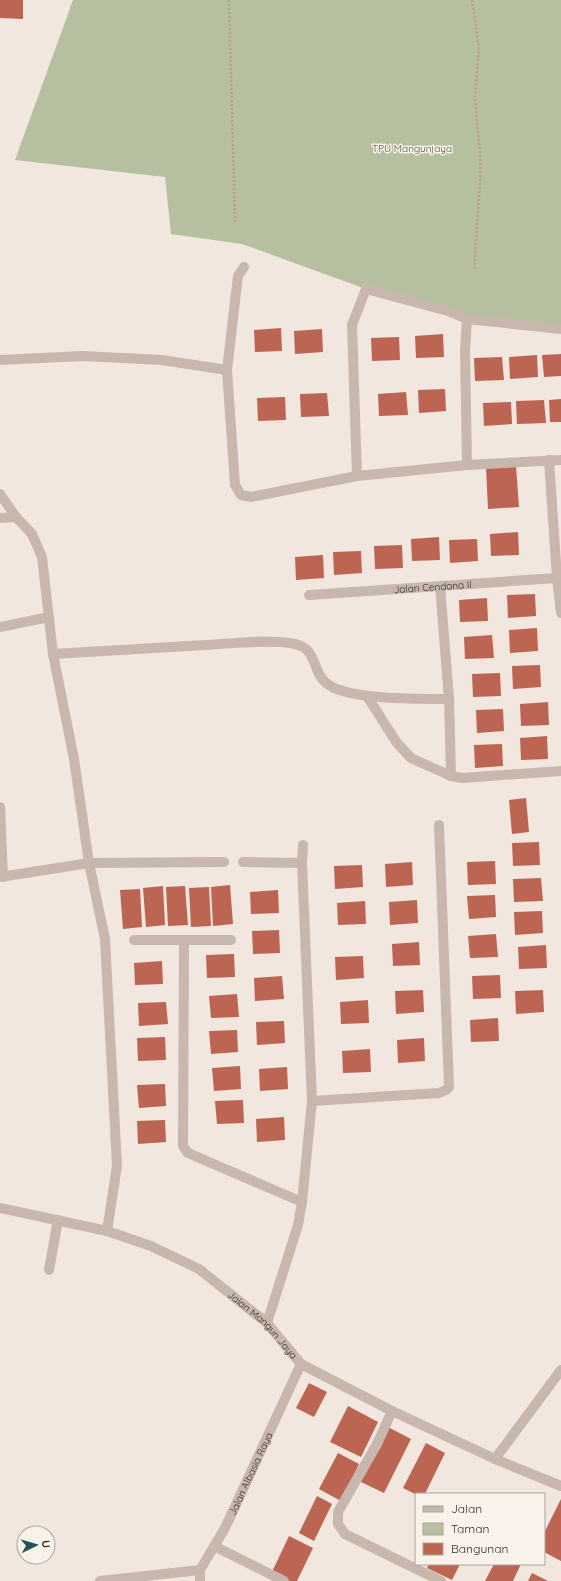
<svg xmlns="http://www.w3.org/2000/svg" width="561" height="1581" font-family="Quicksand,sans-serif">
  <rect width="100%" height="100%" fill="#f1e7df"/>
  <path fill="#b6bfa0" d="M73,0H561V329L467,319L366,289L242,244L171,234L165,177L15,160Z"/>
  <path fill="#bc6552" d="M0,0H23V19L0,18Z
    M281,328L282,351L255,352L254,330Z
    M322,329L323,352L295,354L294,331Z
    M443,334L444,357L416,358L415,336Z
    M399,337L400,360L372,361L371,338Z
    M561,354V376L544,377L542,355Z
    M537,355L538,377L510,379L509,357Z
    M502,357L504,380L475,381L474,358Z
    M445,389L446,411L419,413L418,390Z
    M406,392L408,415L379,416L378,394Z
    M327,393L329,416L301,417L300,394Z
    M285,397L286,420L258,421L257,398Z
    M561,399V422H550L549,400Z
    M544,400L546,423L517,424L516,401Z
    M511,402L512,424L484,426L483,403Z
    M516,466L519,507L488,509L486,468Z
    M518,532L519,555L491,556L490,534Z
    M439,537L440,560L412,561L411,539Z
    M477,539L478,561L450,563L449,540Z
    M402,545L403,568L375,569L374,546Z
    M361,551L362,573L334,575L333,552Z
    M323,555L324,578L296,580L295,557Z
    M535,594L536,616L508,618L507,595Z
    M487,598L488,621L460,622L459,600Z
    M537,628L538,651L510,653L509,630Z
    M492,635L494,658L465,659L464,637Z
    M540,665L541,687L513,689L512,666Z
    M500,673L501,696L473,697L472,674Z
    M548,702L549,725L521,726L520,704Z
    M503,709L504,731L477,733L476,710Z
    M547,736L548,759L521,760L520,738Z
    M502,744L503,766L475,768L474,745Z
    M526,798L529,832L512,834L509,800Z
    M539,842L540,865L513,866L512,843Z
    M495,861L496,884L468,885L467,862Z
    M412,862L413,885L386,887L385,864Z
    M362,865L363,887L335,889L334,866Z
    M541,878L543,901L514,902L513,879Z
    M230,885L233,924L213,926L211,887Z
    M163,886L165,925L146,927L143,888Z
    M185,886L188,925L168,926L166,887Z
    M209,887L211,926L191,927L189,888Z
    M140,889L142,927L123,929L120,890Z
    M278,890L279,913L251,914L250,892Z
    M495,895L496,917L469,919L467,896Z
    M417,900L418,923L390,925L389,902Z
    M365,901L366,924L338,925L337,903Z
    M542,911L543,933L515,935L514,912Z
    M279,930L280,953L253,954L252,931Z
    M496,934L498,957L470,958L468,936Z
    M419,942L420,965L393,966L392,944Z
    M546,945L547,968L519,969L518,947Z
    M234,954L235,977L207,978L206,955Z
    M363,956L364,978L336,980L335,957Z
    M162,961L163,984L135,985L134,963Z
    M500,975L501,998L473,999L472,976Z
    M282,976L284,999L255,1001L254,978Z
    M423,990L424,1012L396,1014L395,991Z
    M543,990L544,1012L516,1014L515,991Z
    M237,994L239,1017L211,1018L209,996Z
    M368,1000L369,1023L341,1024L340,1002Z
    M166,1002L168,1024L139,1026L138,1003Z
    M498,1018L499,1041L471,1042L470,1020Z
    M284,1021L285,1043L257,1045L256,1022Z
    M237,1030L238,1052L211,1054L209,1031Z
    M165,1037L166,1060L138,1061L137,1038Z
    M424,1038L425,1061L398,1063L397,1040Z
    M370,1049L371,1072L343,1073L342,1051Z
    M240,1066L241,1089L214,1091L212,1068Z
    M287,1067L288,1089L260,1091L259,1069Z
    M165,1084L166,1106L139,1108L137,1085Z
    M243,1100L244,1123L217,1124L215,1101Z
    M284,1117L285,1140L257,1142L256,1119Z
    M165,1120L166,1142L138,1144L137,1121Z
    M309,1383L327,1392L314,1417L296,1408Z
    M348,1406L378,1422L361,1457L330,1442Z
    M386,1426L411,1439L384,1493L359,1481Z
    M426,1443L445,1453L425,1494H415L403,1488Z
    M338,1453L359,1464L341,1501L319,1489Z
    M317,1496L332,1504L314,1541L299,1533Z
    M561,1499V1561L544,1552V1533Z
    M289,1536L313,1548L297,1581H285L271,1574Z
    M429,1564H460L452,1580L427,1568Z
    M494,1564H521L513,1581H485Z
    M532,1573L548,1581H528Z"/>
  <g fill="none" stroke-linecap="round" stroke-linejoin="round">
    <path stroke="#b4a196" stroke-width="2.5" stroke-dasharray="2 2" stroke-linecap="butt" d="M229,0L235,223
      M472,0L479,47L475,98L481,167L474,270"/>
    <g stroke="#c8b7ac" stroke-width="10">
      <path d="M244,267L238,276L227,370L235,485L241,495L251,497L357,476L467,465L561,460"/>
      <path d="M467,319L465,351L467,465"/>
      <path d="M0,360L83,356L162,360L227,370"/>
      <path d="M549,460L557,578L561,613"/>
      <path d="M357,476L352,325L366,289L448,311L467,319L561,329"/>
      <path d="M0,494L16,517L32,534L42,557L53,654L74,759L89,863L105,939L117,1166L107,1231"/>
      <path d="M0,518L16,517"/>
      <path d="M440,586L449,699L451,776"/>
      <path id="s1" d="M309,595L557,578"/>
      <path d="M0,627L49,617"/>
      <path d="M53,654C104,651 155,648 205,645C232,644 264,639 290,643C321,647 309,672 329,685C351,700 421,699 449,699"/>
      <path d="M367,696L397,743L411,758L451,776L462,778L561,771"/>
      <path d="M0,807L3,877"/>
      <path d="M243,862L302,863"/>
      <path d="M0,877L89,863L224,862"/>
      <path d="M134,940H231"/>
      <path d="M184,941L183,1146L188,1153L302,1202"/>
      <path d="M312,1101L439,1093L446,1090L449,1087L439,825"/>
      <path id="s2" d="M0,1208L107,1231L151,1246L199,1269L267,1323L301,1364L392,1411L495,1459L561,1486"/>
      <path d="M49,1270L58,1220"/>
      <path d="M267,1323L298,1225L302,1202L312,1101L302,863L303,845"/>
      <path d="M392,1411L377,1444L338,1512V1524L345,1534L441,1581"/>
      <path d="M495,1459L561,1370"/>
      <path d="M214,1546L284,1581"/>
      <path d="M100,1581L200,1570"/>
      <path id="s3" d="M200,1581V1570L225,1528L301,1364"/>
    </g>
  </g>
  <g text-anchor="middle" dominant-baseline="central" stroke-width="3" stroke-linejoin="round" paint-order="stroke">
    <g font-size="10" fill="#485330" stroke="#f9f2eb">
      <text x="412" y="148">TPU Mangunjaya</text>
    </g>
    <g font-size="10" fill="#372d2a" stroke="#f9f2eb">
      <text stroke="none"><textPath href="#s1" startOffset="124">Jalan Cendana II</textPath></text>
      <text stroke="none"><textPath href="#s2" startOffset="294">Jalan Mangun Jaya</textPath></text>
      <text stroke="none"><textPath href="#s3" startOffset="120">Jalan Albasia Raya</textPath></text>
    </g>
  </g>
  <rect x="415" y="1493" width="130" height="72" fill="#f9f2eb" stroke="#aba39e"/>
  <rect x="423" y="1506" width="20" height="6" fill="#c8b7ac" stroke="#aba39e"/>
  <text x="451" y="1513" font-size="12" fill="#372d2a">Jalan</text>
  <rect x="423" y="1523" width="20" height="12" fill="#b6bfa0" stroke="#aba39e"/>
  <text x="451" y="1533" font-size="12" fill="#372d2a">Taman</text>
  <rect x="423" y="1543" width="20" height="12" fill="#bc6552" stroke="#aba39e"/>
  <text x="451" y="1553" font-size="12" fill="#372d2a">Bangunan</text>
  <g transform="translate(36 1545) rotate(85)"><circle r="19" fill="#f9f2eb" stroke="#aba39e"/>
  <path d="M0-3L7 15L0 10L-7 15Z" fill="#235455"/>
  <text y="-6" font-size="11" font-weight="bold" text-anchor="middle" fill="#372d2a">U</text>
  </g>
</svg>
